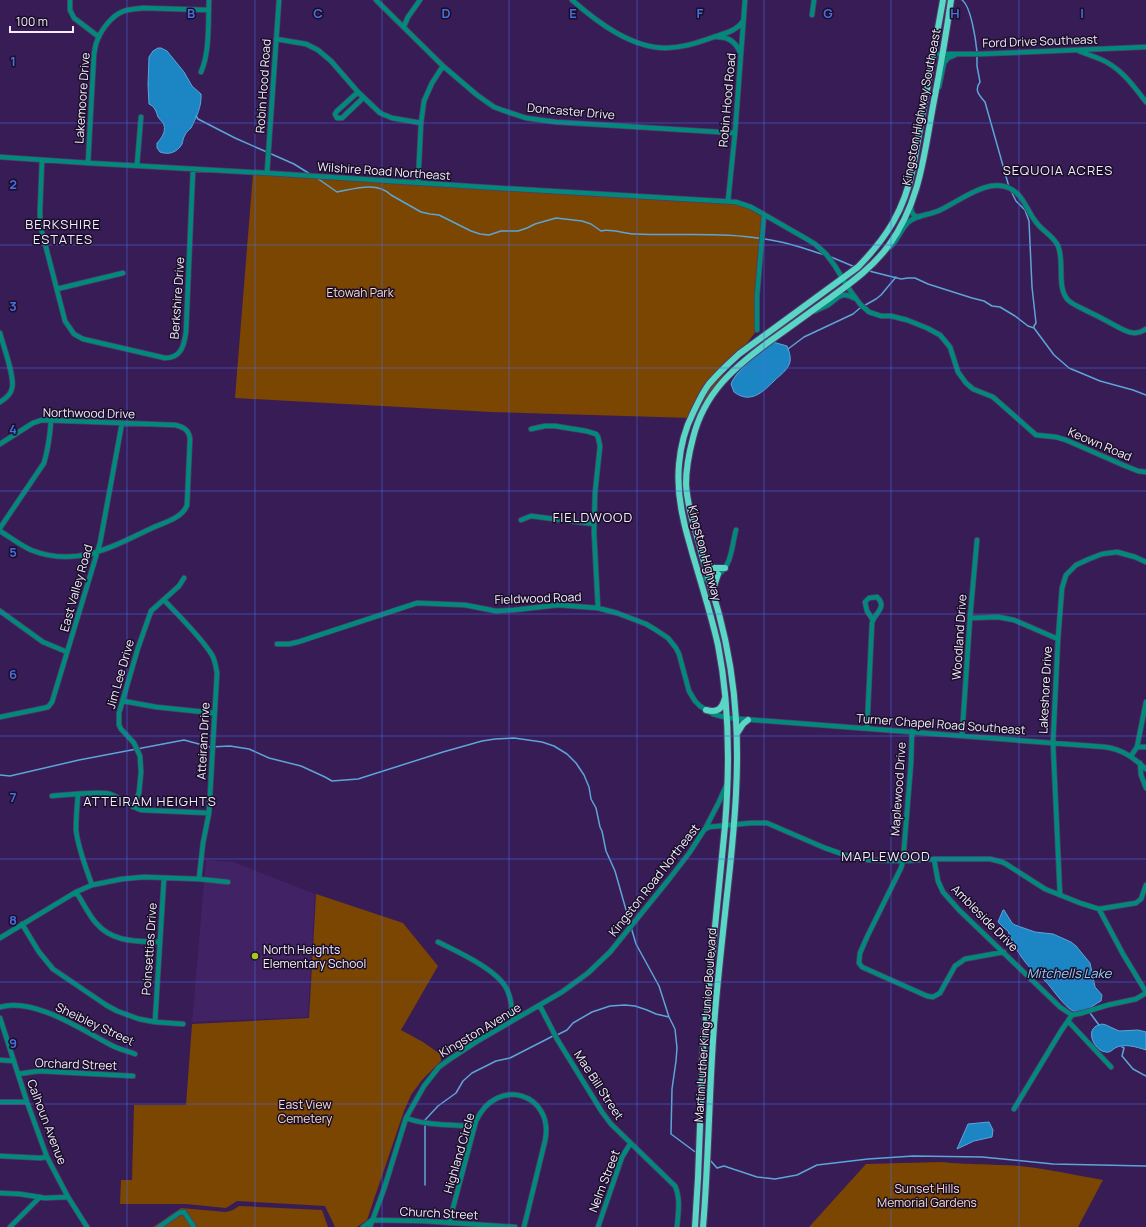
<svg xmlns="http://www.w3.org/2000/svg" width="1146" height="1227" font-family="Manrope,sans-serif">
  <rect width="100%" height="100%" fill="#371c56"/>
  <path fill="#412264" d="M206,860L234,862L315,894L308,1017L192,1022Z"/>
  <path fill="#7b4502" d="M253,173L736,202L764,215L757,330L691,418L491,412L235,398Z
    M316,894L403,923L438,966L401,1030L423,1042L440,1054L441,1061L422,1080L411,1095L404,1111L367,1220L357,1227H335L325,1206L237,1201L226,1208L186,1204H120L121,1180H132L134,1105H186L192,1024L309,1018Z
    M942,1162C968,1165 994,1164 1020,1166C1048,1169 1075,1175 1103,1180L1078,1227H809L866,1164Z
    M239,1206L322,1210L328,1227H153L181,1208L226,1212L233,1210Z"/>
  <path fill="#1c86c5" stroke="#5ca5d6" d="M158,48H161L167,51L184,72L192,86L201,94C202,106 196,118 191,128C189,130 186,132 185,135C183,138 183,141 182,144C177,153 168,155 160,152L157,148V143C161,139 166,132 164,125C163,122 160,120 158,117C156,111 155,107 149,104L148,85L149,57L153,51Z
    M773,342L787,346C789,351 791,356 790,362C788,370 780,375 774,381C762,393 750,404 734,392L731,384C736,370 761,352 773,342Z
    M1003,910H1004L1012,923L1015,925L1035,932L1053,934L1071,942L1076,946L1090,963L1095,987L1102,995L1101,1001C1093,1005 1085,1013 1076,1012C1066,1010 1053,989 1046,982C1043,978 1038,975 1034,972C1023,961 1013,946 1008,931L1004,928L998,922Z
    M1102,1024L1106,1025L1119,1031L1138,1030L1146,1032V1050C1137,1047 1124,1043 1115,1048C1112,1050 1110,1053 1106,1052C1098,1052 1089,1039 1092,1031C1094,1026 1098,1025 1102,1024Z
    M989,1122L993,1130L992,1137L974,1141L957,1149L968,1124Z"/>
  <g fill="none" stroke-linecap="round" stroke-linejoin="round">
    <path stroke="#5ca5d6" stroke-width="1.5" d="M962,0C971,6 976,41 977,52
      M977,56V66L980,82C974,90 979,95 985,102L1009,187
      M196,116L198,119L235,138L294,164L310,174
      M317,178L337,192C354,189 377,181 391,195L421,212L430,214L439,215L471,231L480,234L489,235L501,231H518L527,228L535,224L556,218L582,221L591,224L601,231C609,228 626,234 636,234C683,236 730,231 776,241C793,244 809,250 825,255
      M1011,191L1016,201L1025,210L1029,221L1032,287L1036,323L1034,326V328
      M831,257L855,267
      M869,271L901,279L908,278H915L928,284L972,298L984,301L992,306L1000,307L1015,316L1028,326L1034,328L1054,355L1069,368L1100,381L1133,390L1146,395
      M788,349L804,337L853,314L860,308L876,299L881,295L896,277
      M0,775L10,776L79,760L184,740L210,747L230,746L249,749L269,758L301,766L325,777L332,781L358,779L443,752L482,741L495,739L514,738L542,742L554,746L567,754L576,763L584,775L589,787L591,799L596,808L600,827L602,831L606,851L615,871L630,924
      M631,927L636,944L659,986L669,1017L675,1029L677,1048L676,1061L672,1089L671,1134L698,1154
      M1090,1013L1099,1025
      M557,1035L567,1030L573,1023L592,1012L610,1006L625,1005L635,1006L647,1010L656,1014L669,1017
      M1122,1047L1124,1048L1122,1056L1133,1069L1146,1076
      M710,1160L717,1168L724,1166L757,1177L775,1179L797,1175L817,1165L868,1159L913,1156L982,1157L1053,1164L1146,1166
      M425,1185V1120L438,1106L456,1093L463,1081L472,1073L496,1061L510,1058L553,1036"/>
    <g stroke="#51396d" stroke-width="6">
      <path id="minor" d="M70,0V10L74,18L99,37
        M376,0L443,66L477,95L494,107L502,110L526,118L556,122L735,133
        M572,0C597,22 631,48 666,48C682,48 696,43 711,38C722,34 736,32 743,21
        M812,15L814,0
        M404,26L408,17L420,0
        M718,37C729,37 736,43 740,52
        M276,39L306,44L318,50L331,61L358,92L380,113L392,118L421,123
        M1079,51C1086,54 1093,56 1100,59C1120,67 1133,85 1146,102
        M934,54H981L1146,47
        M201,72C210,52 208,22 209,0
        M939,87L944,63L948,58L955,55
        M358,92L337,111L335,114L337,118H342L363,98
        M0,157L88,163L267,173L498,188L736,202L751,207L805,238L815,244L826,254L835,266L847,286L860,304L869,312L881,316H891L907,320L927,328L940,335L950,347L958,372L966,383L973,389L993,397L1036,435L1056,437L1066,440L1123,465L1138,471L1146,472
        M42,160L40,210V224L65,321L74,334L83,339L165,358C181,358 184,346 186,332L193,169
        M88,163L94,54C95,50 95,45 97,41C101,30 112,15 124,11C130,9 137,9 143,8L209,10
        M137,165L141,117
        M267,173L279,0
        M418,183L421,123L424,101L432,83L443,66
        M728,201L735,133L745,0
        M911,205C911,212 912,216 919,217
        M890,247C898,240 903,225 910,221C917,215 929,215 938,211C959,202 988,176 1011,189C1024,196 1027,211 1036,222C1042,231 1054,236 1058,246C1065,262 1056,287 1068,300C1073,305 1082,308 1089,312C1098,316 1107,321 1116,326C1126,331 1135,337 1146,329
        M57,289L123,273
        M815,311C819,309 824,307 828,305C838,298 841,291 854,298
        M757,330V296L764,215
        M0,333C3,345 15,377 12,388C11,395 5,399 0,402
        M531,429L545,426H555L586,431L596,434L598,437L600,446L595,493L594,532L598,608
        M0,444L33,423L42,420L175,425C184,427 189,430 190,439L187,505C183,518 163,523 152,528C112,547 76,568 31,550C20,545 10,537 0,531
        M521,520L531,516L594,524
        M0,528L44,463C48,449 50,435 51,421
        M700,580C707,579 713,577 719,574C732,565 732,544 736,530
        M164,600C179,616 201,637 212,655C215,660 216,667 217,673L209,813L203,843L199,879
        M0,611L43,642L67,652
        M970,618L998,617L1014,620L1058,639
        M277,644H289L298,642L417,603L465,605L496,611L514,610L558,605L598,608L617,613L646,624L656,630L668,638L676,648L679,654L689,691L695,701L700,706L713,714L728,718L1105,747C1122,749 1134,758 1146,769
        M123,701L156,707L214,713
        M0,717L44,708L48,707L52,702L94,563L100,543L122,423
        M867,728L872,623C874,614 888,607 877,597L869,598L865,602L867,611L873,620
        M912,731L911,763L903,861L901,868L867,937L860,953L859,963L862,967L927,996L933,997L940,993L955,966L965,959L1004,952
        M962,735L970,618L977,540
        M1137,747H1146
        M1131,756L1137,747L1146,702
        M1140,763L1141,775L1146,788
        M78,795C77,806 76,818 76,830C78,848 86,868 92,885
        M52,796C66,795 97,791 110,794C121,798 130,806 141,810L209,813
        M133,807L139,793L141,772L140,756L134,743L121,729L119,725V713L138,648L151,611L179,586L184,578
        M705,829L719,802L726,786
        M934,859L938,881L943,892L959,910L1060,1007L1072,1015
        M76,892C83,902 88,914 96,923C113,943 137,941 160,942
        M1060,895L1053,743L1058,639L1062,588L1066,575L1076,565L1089,559L1102,554L1117,552L1135,557L1146,562
        M1099,909L1123,954L1146,992
        M22,924L39,952L53,969L106,1005L117,1011L139,1019L155,1022L183,1024
        M0,938L76,892L92,885L122,879L144,877L199,879L228,882
        M438,942C458,952 501,971 508,992C512,1001 512,1011 513,1020
        M540,1006L557,1039L602,1112L611,1124L675,1186C681,1199 678,1214 677,1227
        M0,1007C34,997 82,1030 111,1045C118,1049 127,1051 135,1054
        M1072,1015L1082,1013L1108,1005L1136,999L1146,993
        M0,1018L27,1102L47,1157L68,1197L87,1227
        M1068,1021L1111,1067
        M155,1022L164,878
        M0,1060L14,1061
        M18,1074L39,1071L133,1076
        M0,1102H27
        M1014,1109L1061,1031L1072,1015
        M406,1118C428,1126 452,1124 474,1127
        M0,1156L40,1158L47,1157
        M0,1193L20,1194L45,1198L68,1197
        M449,1223L476,1121C497,1075 555,1094 545,1141L524,1227
        M10,1227L40,1197
        M159,1227L179,1213L184,1212L194,1227
        M363,1227L372,1220L424,1221L515,1227
        M370,1227L384,1189L406,1118L424,1086L439,1067L450,1059L476,1042L562,992L588,973L610,952L670,878L690,852L704,830L709,827L751,823H767L825,848L848,856L868,860L903,861L934,859H990L1002,862L1006,864L1045,889L1080,903L1099,909L1136,903L1141,899L1146,885
        M598,1227L622,1157L630,1144"/>
    </g>
    <g stroke="#51396d" stroke-width="8">
      <path id="major" d="M704,562L714,568H725
        M713,591L715,583L718,574
        M706,710C718,713 722,709 725,698
        M738,732L743,724L748,720
        M695,1227L698,1178L703,1048L725,826C730,765 730,706 718,645C711,614 701,583 692,552C689,540 685,529 683,517C675,483 677,445 693,413C698,403 702,393 709,384C718,373 728,364 739,354L858,267C888,236 904,210 913,168L943,0
        M703,1227C709,1156 709,1084 715,1013C719,964 725,915 730,867C735,818 739,769 736,720C734,684 728,648 719,614C712,590 705,567 699,543C693,524 687,504 686,484C686,469 689,453 693,438C704,393 734,367 770,341C790,327 810,312 830,298C852,282 873,267 889,245C920,202 924,155 933,106C940,70 946,35 951,0"/>
    </g>
    <use href="#minor" stroke="#01897a" stroke-width="4.5"/>
    <use href="#major" stroke="#59d6c4" stroke-width="6"/>
  </g>
  <path fill="none" stroke="#486edf" stroke-width="1" stroke-opacity="0.55" d="M127,0V1227M255,0V1227M382,0V1227M509,0V1227M637,0V1227M764,0V1227M891,0V1227M1019,0V1227M0,123H1146M0,245H1146M0,368H1146M0,491H1146M0,614H1146M0,736H1146M0,859H1146M0,982H1146M0,1104H1146"/>
  <circle fill="#a5c823" stroke="#1a0e28" stroke-width="1.5" cx="255" cy="956" r="4"/>
  <g text-anchor="middle" dominant-baseline="central" stroke-width="3" stroke-linejoin="round" paint-order="stroke">
    <g font-size="12" fill="#f3eefd" stroke="#1a0e28">
      <text transform="translate(1040 41) rotate(-2)">Ford Drive Southeast</text>
      <text transform="translate(263 86) rotate(-86)">Robin Hood Road</text>
      <text transform="translate(82 98) rotate(-86)">Lakemoore Drive</text>
      <text transform="translate(727 100) rotate(-85)">Robin Hood Road</text>
      <text transform="translate(921 107) rotate(-79)">Kingston Highway Southeast</text>
      <text transform="translate(571 111) rotate(5)">Doncaster Drive</text>
      <text transform="translate(384 171) rotate(4)">Wilshire Road Northeast</text>
      <text transform="translate(177 298) rotate(-86)">Berkshire Drive</text>
      <text transform="translate(89 413) rotate(1)">Northwood Drive</text>
      <text transform="translate(1100 444) rotate(23)">Keown Road</text>
      <text transform="translate(705 553) rotate(75)">Kingston Highway</text>
      <text transform="translate(76 588) rotate(-74)">East Valley Road</text>
      <text transform="translate(538 598) rotate(-2)">Fieldwood Road</text>
      <text transform="translate(959 637) rotate(-86)">Woodland Drive</text>
      <text transform="translate(120 674) rotate(-74)">Jim Lee Drive</text>
      <text transform="translate(1045 690) rotate(-87)">Lakeshore Drive</text>
      <text transform="translate(941 724) rotate(4)">Turner Chapel Road Southeast</text>
      <text transform="translate(203 741) rotate(-87)">Atteiram Drive</text>
      <text transform="translate(898 789) rotate(-86)">Maplewood Drive</text>
      <text transform="translate(654 880) rotate(-52)">Kingston Road Northeast</text>
      <text transform="translate(985 918) rotate(45)">Ambleside Drive</text>
      <text transform="translate(149 949) rotate(-86)">Poinsettias Drive</text>
      <text transform="translate(95 1024) rotate(25)">Sheibley Street</text>
      <text transform="translate(705 1025) rotate(-86)">Martin Luther King Junior Boulevard</text>
      <text transform="translate(480 1030) rotate(-31)">Kingston Avenue</text>
      <text transform="translate(76 1064) rotate(2)">Orchard Street</text>
      <text transform="translate(599 1085) rotate(57)">Mae Bill Street</text>
      <text transform="translate(47 1122) rotate(69)">Calhoun Avenue</text>
      <text transform="translate(459 1153) rotate(-74)">Highland Circle</text>
      <text transform="translate(604 1181) rotate(-69)">Nelm Street</text>
      <text transform="translate(439 1213) rotate(3)">Church Street</text>
    </g>
    <g font-size="12" fill="#f5dcc7" stroke="#1a0e28">
      <text x="360" y="292">Etowah Park</text>
      <text x="305" y="1104">East View<tspan x="305" dy="14">Cemetery</tspan></text>
      <text x="927" y="1188">Sunset Hills<tspan x="927" dy="14">Memorial Gardens</tspan></text>
    </g>
    <g font-size="12" fill="#f3eefd" stroke="#1a0e28" text-anchor="start">
      <text x="263" y="949">North Heights<tspan x="263" dy="14">Elementary School</tspan></text>
    </g>
    <g font-size="13" letter-spacing="1" fill="#f3eefd" stroke="#1a0e28">
      <text x="1058" y="170">SEQUOIA ACRES</text>
      <text x="63" y="224">BERKSHIRE<tspan x="63" dy="15">ESTATES</tspan></text>
      <text x="593" y="517">FIELDWOOD</text>
      <text x="150" y="801">ATTEIRAM HEIGHTS</text>
      <text x="886" y="856">MAPLEWOOD</text>
    </g>
    <g font-size="13" font-style="italic" fill="#9acef6" stroke="#1a0e28">
      <text x="1069" y="973">Mitchells Lake</text>
    </g>
  </g>
  <g font-size="13" text-anchor="middle" font-weight="bold" fill="#486edf" stroke="#1a0e28" stroke-width="3" stroke-linejoin="round" paint-order="stroke">
    <text x="191" y="18">B</text>
    <text x="318" y="18">C</text>
    <text x="446" y="18">D</text>
    <text x="573" y="18">E</text>
    <text x="700" y="18">F</text>
    <text x="828" y="18">G</text>
    <text x="955" y="18">H</text>
    <text x="1082" y="18">I</text>
    <text x="13" y="66">1</text>
    <text x="13" y="189">2</text>
    <text x="13" y="311">3</text>
    <text x="13" y="434">4</text>
    <text x="13" y="557">5</text>
    <text x="13" y="679">6</text>
    <text x="13" y="802">7</text>
    <text x="13" y="925">8</text>
    <text x="13" y="1048">9</text>
  </g>
  <path d="M10 26v6h63v-6" fill="none" stroke="#f3eefd" stroke-width="2"/>
  <text x="16" y="26" font-size="12" fill="#f3eefd" stroke="#1a0e28" stroke-width="3" paint-order="stroke">100 m</text>
</svg>
